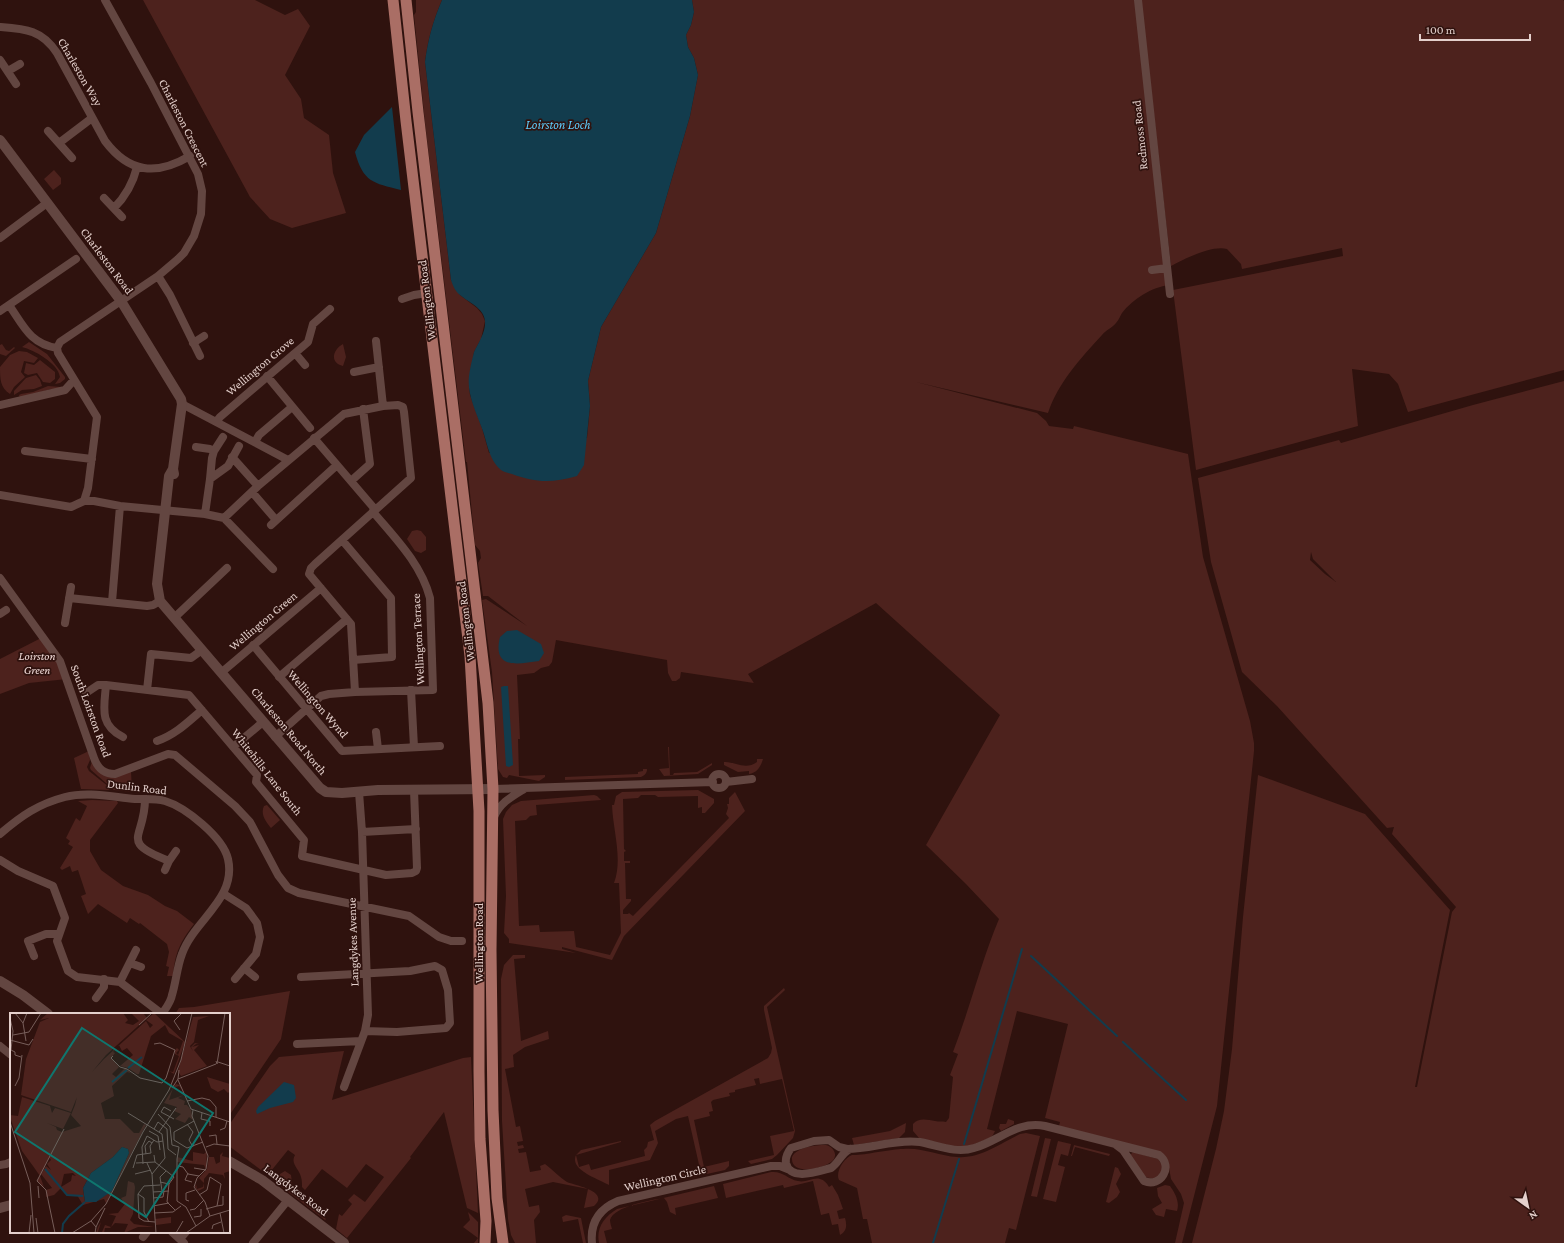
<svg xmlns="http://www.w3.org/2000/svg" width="1564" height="1243" font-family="'Crimson Pro',serif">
  <rect width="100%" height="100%" fill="#2f120e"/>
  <path fill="#4d221d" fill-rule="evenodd" d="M143,0H255L285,15L298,9L310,26L285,75L301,99L304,118L329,135L333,173L346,213L292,228L270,219L250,197Z
    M416,0H442C433,21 428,39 425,62L451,280L460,295L477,308L482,314L485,321L481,339L474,352L469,385L470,395L482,428L489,453L587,438L590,406L588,381L601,327L656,233L690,116L698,75L694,58L688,47L686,35L691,25L694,12L692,0H1135L1169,285C1152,287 1133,299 1122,313C1120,316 1119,320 1116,323C1112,328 1106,330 1102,335C1080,359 1058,383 1048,413L916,382L1037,413L1046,421L1049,426L1073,429L1074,426L1188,454L1203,557L1250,721L1254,743V751L1217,1106L1182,1243H1175L1184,1203L1181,1194L1171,1179L1168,1162L1059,1126L1060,1122L1045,1118L1068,1024L1017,1011L987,1129L995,1131L993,1135L990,1138L967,1147L951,1146L919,1138L913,1131V1124C919,1117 928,1120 935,1121C939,1122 942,1121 946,1122L949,1118L953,1077L950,1075L958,1054L953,1052C970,1008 981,962 999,919L966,884L926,845L1000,715L876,603L748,674L754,683L681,672L680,678L676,681H672L668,673L667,660L556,640L552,662L549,666L541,668L534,673L517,675L520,739H518L519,776L545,775V777L539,781L509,775L507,778L503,777L498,769L492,672L482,600L486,599L527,626L488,596H483L478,563L481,558L480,551L475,545L467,462H466L425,123L414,15L416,12Z
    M1141,0H1563L1564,1V370L1408,412L1398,384L1389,374L1352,369L1358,426L1196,470L1173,290L1343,256L1342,248L1242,269L1241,264L1227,249C1212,245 1184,259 1171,266Z
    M54,170L61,178V184L53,190L44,179Z
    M29,342L47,354L65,377V379L60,383L55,384L60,377C58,363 34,350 22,347Z
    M2,344L6,350L9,351L14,347L15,348L6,356L0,354V345Z
    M343,344L346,357L343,366C329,363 333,349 343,344Z
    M19,351L27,352L38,358L34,363L24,361L21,372L25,377L14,387L10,394C0,388 0,378 0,367L10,355Z
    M40,360L55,372V379L50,383L43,382L37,373L28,375L24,373L26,363L34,365Z
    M36,375L40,380L42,386L34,389L22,390L14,395V391L26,378Z
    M1564,381V1243H1192L1216,1149L1224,1111L1232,1049L1243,917L1258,775L1365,814L1450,910L1415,1087H1417L1452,912L1456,907L1392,834L1394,827L1387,828L1277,706L1242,672L1211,562L1198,478L1339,440L1341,443L1473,405ZM1311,552L1313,559L1336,582L1325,574L1310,560Z
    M48,386L61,387L56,390L51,389L20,398L19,395L21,394L33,392Z
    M417,530L421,531L426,537V550L421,553L415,551L407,539L412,531Z
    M43,637L67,679L29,683L0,694V659Z
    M668,747H669L670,775H673L674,773L697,772L712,763V765L698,774L664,776L659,769L669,768Z
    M89,751L90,760L87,767L89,771L109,787V790L81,789L74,758Z
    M757,759H763C761,766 757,773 749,774V771L738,772L724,765V762C734,761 745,771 757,762Z
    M92,761L98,770L131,771L132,792L114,790L91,770L90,768Z
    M643,769H647C647,773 645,775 641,777L565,780V777L638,774V772L643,771Z
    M698,790L714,799V803L705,813H702V807L698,808V796L658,797L655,795H641L638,798L623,799L624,849L626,851L624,852V861H630V863H625L626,899H631V901L623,910V914H628L629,913L633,916L729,818L726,814L728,808L727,804H729V798L735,792L745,811L624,936L612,960L562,947V949L576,953L509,943V939L504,933L506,896L503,819L506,812L512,805L521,801L594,795L597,796L601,800L536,805L537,815L530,816L526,820L515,821L519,926L539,925L540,932L574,931L576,947L610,955L621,933L619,883H614C623,859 613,831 612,805H614L616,796L622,792Z
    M92,800L117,801L118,803L90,840V851L101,870L123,886L148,895L165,906L177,911L194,924C180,942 175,953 173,976H167L169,967L166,966L169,952L167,944L140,923L139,924L130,918L127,923L98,904L88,914L81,896L86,894L78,870L72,872L70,866L62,870L60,868L73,847L68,844L70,841L66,838L76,818L80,821L87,806L78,801Z
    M267,805L280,820L271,828C266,822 260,814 264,806Z
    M513,955H525V958L514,959L521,1041L548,1031L549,1039L525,1047L513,1055L514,1067L505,1069L516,1127L520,1126L523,1141L517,1142L518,1146L523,1145L524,1148L518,1149L519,1153L526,1152L530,1172L541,1170L540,1166L545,1164C553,1170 558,1176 567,1182C573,1185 611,1191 594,1206L584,1208L588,1189L553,1182L525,1189L529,1207L539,1205L540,1212L534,1220L536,1243H515L511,1235L508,1219L502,1121L501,979L504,965Z
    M784,988L785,990L767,1007L795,1131L793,1138L777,1155L772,1159L751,1164L748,1161L774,1155L770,1136L794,1131L782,1079L760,1084L759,1078L754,1079L756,1085L735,1090V1092L729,1093L730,1096L713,1100L711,1102L713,1111L709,1112L710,1116L694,1120L704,1167L729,1161V1166L725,1170L684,1179L682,1177L681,1174L700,1169L688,1116L676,1119L655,1131L658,1143L650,1160L609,1170V1185C599,1179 569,1170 576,1155L579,1167L589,1164L591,1170L645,1156L644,1150L647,1147L648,1142L654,1140L650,1125L655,1121L768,1058L771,1053L772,1048L764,1010V1006Z
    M290,991L281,1039L229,1116V1014H175L179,1008L194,1007Z
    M344,1051L332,1100L463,1058L471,1057L478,1213L467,1208L444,1112L410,1157L411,1158L347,1238L336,1229L339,1214L342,1216L352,1204L348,1200L354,1194L365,1202L384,1177L366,1164L347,1188L322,1169L305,1190L302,1187C302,1184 302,1180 301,1177C299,1168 290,1164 295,1155L288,1150L271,1171L265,1173L229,1146V1125L270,1066L279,1057Z
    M1008,1119L1014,1121V1124L1001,1131L999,1128L1000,1124H1006Z
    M906,1123L905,1132L899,1138L854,1145L852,1138L890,1131Z
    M1026,1133L1040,1136L1016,1230L1009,1228L1005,1243H872L867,1219H863L857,1188L839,1180C835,1172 844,1158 852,1155C860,1156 891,1149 903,1149C922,1147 939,1156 957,1157C980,1159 1001,1143 1020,1134Z
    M1045,1138L1051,1139L1037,1197L1031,1196Z
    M621,1141V1142L576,1155L581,1150Z
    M1058,1141L1071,1144L1068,1156L1061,1154L1058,1165L1065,1167L1056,1202L1043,1199Z
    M826,1145C834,1147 839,1156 831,1162C822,1169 790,1176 792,1157C797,1147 815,1145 826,1145Z
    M1074,1145L1110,1154L1109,1156L1075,1147L1072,1156H1071Z
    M1133,1152L1158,1159L1163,1166L1161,1174L1154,1179L1145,1177L1130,1155Z
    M1115,1167L1118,1168L1121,1174L1116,1184L1120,1192L1117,1197L1109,1203L1106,1202Z
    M285,1171L291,1175L293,1191L295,1194L326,1219L325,1220L278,1184L280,1174Z
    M771,1172C784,1171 787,1179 798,1181C806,1183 813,1177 820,1179C824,1180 827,1183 829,1187L832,1185L838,1195L843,1209L837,1211L839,1219L845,1218C847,1225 847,1231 840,1235L838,1224L832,1225L829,1213L821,1215L813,1181L784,1188L783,1185L726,1198L723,1184Z
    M1165,1185L1170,1186C1175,1193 1180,1202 1177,1211L1166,1209L1164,1217L1156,1215L1152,1209L1162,1203L1158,1196L1157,1188Z
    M714,1186L718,1198L675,1208L676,1215L670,1212L667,1202L664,1198C652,1200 614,1206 610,1220C610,1222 611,1226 612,1229L604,1231L607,1243H599C596,1228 604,1217 617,1209Z
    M468,1212L478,1222V1243H474L478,1238L463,1227L470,1220Z
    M566,1215L581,1218L586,1243H583L578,1219L563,1222L562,1217Z"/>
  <path fill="#123c4d" d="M442,0H692L694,12L691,25L686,35L688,47L694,58L698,75L690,116L656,233L601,327L588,381L590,406L584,465L577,476C552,483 536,483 512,474C509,473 503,472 501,470C488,459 487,440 481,426C475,409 467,394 469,376C470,368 472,360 474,352C478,343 486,332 485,321C484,308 468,302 460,295C455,291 453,286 451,280L425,62C428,39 433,21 442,0Z
    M392,107L401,190C373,183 363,182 355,152L364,135Z
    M517,630L541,644L544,653L539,661C518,664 492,670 500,637L507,631Z
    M504,686H508L513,765L509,767L506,766L501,687Z
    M284,1082L294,1085L296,1098L293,1102L270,1108L257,1114L256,1111L258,1107Z"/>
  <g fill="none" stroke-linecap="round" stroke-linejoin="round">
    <path stroke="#123c4d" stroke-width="2" d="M1031,956L1117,1036
      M1123,1042L1186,1100
      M964,1144L1022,949
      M933,1243L959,1159"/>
    <path stroke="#634641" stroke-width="8" d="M1138,0L1170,294
      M0,27C26,29 42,30 57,53L105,141C129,173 156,176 190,156
      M0,60L16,84
      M8,71L20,64
      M48,131L72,158
      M59,143L92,118
      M104,198L122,217
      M114,208C126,196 133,183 137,167
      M0,238L47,203
      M1152,270L1167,268
      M158,276L170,295L200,356
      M402,299L414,295L427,293
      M9,305C23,325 30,344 57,348
      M0,311L76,259
      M376,341L383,406
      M193,343L204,336
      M57,348L60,342L158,276L178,259L184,253L194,236L201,214L202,191L198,174L151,83L105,0
      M57,348L58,353L97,417L88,488L84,501
      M295,353L305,365
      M354,372L379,367
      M267,376L310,428
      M182,404L288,460
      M0,405L65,390L74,380
      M216,422L220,417L308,342L313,324L330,309
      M255,442L259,435L292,407
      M196,447L210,449L214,451L212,458L210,479
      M25,451L92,459
      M214,451L223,437
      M232,457L258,486
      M351,481L370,464L363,409
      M252,492L276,520
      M0,495L71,507L84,501H94L120,506L205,514L224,518L273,569
      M205,514L210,479L228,466L239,446
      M224,518L258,486L344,414L383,406L398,405L403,407L404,412L411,478L315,564L311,568L309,574L351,624L355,692
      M271,525L337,465
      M342,540L391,598L392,657L353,660
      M0,578L60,661L94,758C98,769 104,774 115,774L168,754L175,755L235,806L250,822L278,875L288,888L299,893L409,916L439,937L451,941H462
      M69,598L147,606L153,605L160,601
      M112,602L120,506
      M0,614L6,610
      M174,618L227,568
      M65,623L71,587
      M253,645L342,751L440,746
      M222,672L321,588
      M279,677L347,619
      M106,685C104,708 99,725 123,737
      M147,690L151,654L191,658L202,650
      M411,690L414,747
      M86,693L98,685H106L189,695L257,775L256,782L304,840L302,856L386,875L412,873L416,871L417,868L414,790
      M376,732L378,749
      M275,737L321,696L329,694L355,692L433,690L430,598C421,564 396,539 374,513L373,507L314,438
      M157,741C175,735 188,722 202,710
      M233,747L263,722
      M712 781a7 7 0 1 1 14 0a7 7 0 1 1-14 0Z
      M726,782L752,779
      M493,789L713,782
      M145,799C145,839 118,841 169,861L176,851
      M494,817C500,803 511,797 524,789
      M362,832L416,829
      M0,834C21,816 38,804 65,797C88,791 112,797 135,799C144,799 156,798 165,801C185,807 223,837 228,859C237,899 194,920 182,954C177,967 176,982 172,995C171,1002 166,1008 162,1014
      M0,860L18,871L53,886L65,918L57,941L68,971L77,977L120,982L162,1014
      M165,870L169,861
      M224,894L246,908L257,923L260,937L256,954L235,979
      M34,956L28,941L46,934H59
      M130,963L141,967
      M244,968L255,977
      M301,977L410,971L435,966L442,970L448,990L450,1023L446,1028L397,1032L365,1031
      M120,982L136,950
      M96,998L104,987V979
      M297,1044L361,1041
      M0,1046L11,1055
      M344,1087L365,1031L368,1015L362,832L359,792
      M850,1149C841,1153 839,1163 831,1168C819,1171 790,1182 786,1163C785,1157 788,1152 791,1148L814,1141L829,1140L839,1147L847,1149C871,1149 895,1139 920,1142C937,1145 956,1154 974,1148C999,1141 1018,1120 1045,1126L1159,1155C1174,1166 1161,1188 1144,1181L1123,1150L1115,1144
      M0,1165L6,1164L11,1162
      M172,1232L184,1243
      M143,1237L147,1232
      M180,1239L186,1232
      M253,1243L288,1200
      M592,1243C590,1223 599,1209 618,1201L771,1166H780L790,1170"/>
    <path stroke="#634641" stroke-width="10" d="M0,140L121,301L181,399L182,404L173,469L174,474
      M173,469L169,476L157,584L160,601L320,788L326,792L342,793L378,790L493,789
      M0,981L23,995L48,1014
      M229,1161L262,1180L344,1243
      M0,1208L11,1205"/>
    <path stroke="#aa6e65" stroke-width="11" d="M393,0L406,121L470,656L479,811V1071L480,1139L486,1221L485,1243
      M406,0L418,112L488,703L493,789L491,950L493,1110L497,1198L503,1243"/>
  </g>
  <g text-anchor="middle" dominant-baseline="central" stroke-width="3.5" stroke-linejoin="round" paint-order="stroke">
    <g font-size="12" fill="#e4d0cc" stroke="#2f120e">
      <text transform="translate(80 72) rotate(60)">Charleston Way</text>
      <text transform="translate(184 123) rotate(63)">Charleston Crescent</text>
      <text transform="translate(1140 135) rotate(-96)">Redmoss Road</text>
      <text transform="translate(107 261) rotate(53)">Charleston Road</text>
      <text transform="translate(427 300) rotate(-97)">Wellington Road</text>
      <text transform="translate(260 366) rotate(-40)">Wellington Grove</text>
      <text transform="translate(263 621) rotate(-40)">Wellington Green</text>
      <text transform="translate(466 621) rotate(-97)">Wellington Road</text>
      <text transform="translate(418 639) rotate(-93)">Wellington Terrace</text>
      <text transform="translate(318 704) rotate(49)">Wellington Wynd</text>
      <text transform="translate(91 711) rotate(70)">South Loirston Road</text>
      <text transform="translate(289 731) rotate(50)">Charleston Road North</text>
      <text transform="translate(267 772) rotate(52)">Whitehills Lane South</text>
      <text transform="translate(137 787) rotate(7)">Dunlin Road</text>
      <text transform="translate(353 942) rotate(-92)">Langdykes Avenue</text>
      <text transform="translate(479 943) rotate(-90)">Wellington Road</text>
      <text transform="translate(665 1178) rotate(-13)">Wellington Circle</text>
      <text transform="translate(296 1190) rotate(37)">Langdykes Road</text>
    </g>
    <g font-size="12" font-style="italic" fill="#f1dbd8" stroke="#2f120e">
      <text x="37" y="656">Loirston<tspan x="37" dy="14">Green</tspan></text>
    </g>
    <g font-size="13" font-style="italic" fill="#5dcdfc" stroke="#2f120e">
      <text x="558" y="124">Loirston Loch</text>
    </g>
  </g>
  <g transform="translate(10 1013)">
    <rect width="220" height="220" fill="#2f120e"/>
    <path d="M38,0H113L118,7L115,10L123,12L129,8L121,0H133L137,5L96,42L82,59L94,46L136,8L140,15L143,12L136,7L144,0L175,29L164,61L159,58L157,60L158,58L163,59L169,43L165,41V37L167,35L169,37L166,40L168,42L173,28L159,20L155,12L141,23L129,61H127L118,55L110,53L123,42L117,35L112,38L109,32L103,39L105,40L101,45L109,54L102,61L106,64L115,55L121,60L117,59L102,73L104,83L91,90L95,106H110L124,120H129L134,111L132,110L136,112L96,190L94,186L73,192L67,182H57L51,175L44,182L36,184V177L42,175L31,161L36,153L41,157L37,151L41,147L39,144L30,163L34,174L27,168L30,163L23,153L12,138L1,107L0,102L8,103L12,84L40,93L42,100L45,95L61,100L53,116L37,110L46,114L47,117L52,119L71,113L61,102L65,92L67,84L61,99L11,82L16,46L30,9L39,5L30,7ZM112,134L118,136L119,140L103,176L86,189H75L73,175L81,160L103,144ZM63,160L66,163L62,162L61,168L51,174L54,161ZM199,3L188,7L184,29L180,33L181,35L183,38L181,34L185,30L189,31H186L182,34L189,32L184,37L197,53L171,63L168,58L183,4ZM197,64L220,71V78L218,80L214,76L208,79L201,75ZM166,71L170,72L172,76L169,73L163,75L159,87L174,82L168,85L175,88L174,92H177L181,97L183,107L179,104L175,110L165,106L171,101L164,98L167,94L154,90L162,77L163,74ZM197,138L196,156L194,152L167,149V144L183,148V139L194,141ZM213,139L212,143L220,145V158L214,160L215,166L213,162L199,160L194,166V175L188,178L185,174L186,171L187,176L193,174L194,170L189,165L186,170L188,166L197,156L199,144H204L206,151L210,149V142ZM118,168L124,170L125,174L123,201L120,207L124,211L144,214H128L114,220L118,211L105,210L100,215H95L94,220H86L88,214L91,209L88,219H92L95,212L101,214L106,203L98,201L108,200L115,191L111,185L116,183ZM161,204V210L146,212L145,206Z" fill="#4d221d" fill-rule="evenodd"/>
    <path d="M112,134L118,136L119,140L102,178L86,189H75L73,175L81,160L103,144Z" fill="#123c4d"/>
    <path fill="none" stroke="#123c4d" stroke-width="2" d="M118,55L132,44M102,69L117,57M35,156L57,182L73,183M52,220L53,211L59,203L75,189"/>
    <path fill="none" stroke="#775e5a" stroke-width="1" d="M5,0L13,10L17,0M0,5L3,18L1,37L5,39V42L11,44M13,10L16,28M129,12L142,0M170,17L164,8L172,0M3,22L19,19L31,0M0,27L19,32L23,26M103,43L101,45L110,54L117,56L130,65L152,70L156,65L165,37L150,30L144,31M206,48L207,51L215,0M208,49L220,53M168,66L206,51M168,67L181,96L220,109M5,73L9,65L12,42M162,75L168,66L169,57M177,88L192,85L200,87L206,94V104M183,97L182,103L198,143L196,156L187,165L184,174L195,189L200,203M161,98L154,94L151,99L164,106M118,100L152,121L155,145L142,161M192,100L191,106L200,108V113M148,101L160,114L162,132L169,134L167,146V188L176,194L186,213M184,108L164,119V127L177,135L193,129M0,109L20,170L24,220M177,111L183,119L179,127L183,134M144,116L148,109L157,116L158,136L166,142M210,117L215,115L217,108M139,118L148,123L150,137M149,119L166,95M199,123L206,122L207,131M196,134L204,131L220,133M136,141L135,133L139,128L142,130M144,142L145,149L164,164L159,171M126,150L145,149M137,150L142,161M133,151L132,134L137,123L147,129L153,128M168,153L173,154L178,161L189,163M123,155L127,142L141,140L140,133L144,127M184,155L196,157M178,160L175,167L182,169M125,161L141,157M142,161L146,220M150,169L159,171L157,189L165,197M28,173L29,185M152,178L150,164L156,158M143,179L159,178M128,181L134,185V199L139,209M189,182L197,177L200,164L211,171L207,193L196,196M143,185L153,184L154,178M179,188L176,187V180L185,177M143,193L159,190M207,193L213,192V183M180,197L185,196L194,187M144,200L163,199L171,193M210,200L214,220M184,204L191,203V196M26,205L28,220M81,208L86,214L85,220M145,209L134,208L129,205L128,181L134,173L150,172M86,214L95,195M202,216L203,212L211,209M19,220L21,202M45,220L36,177L27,168L54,116M62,220L81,208L96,191L133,119L159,77L171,47L182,0M166,220L173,208M176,220L200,203L220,197"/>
    <path fill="#0f766e" fill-opacity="0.15" stroke="#0f766e" stroke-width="2" d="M72,15L203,100L136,204L5,119Z"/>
    <rect width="220" height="220" fill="none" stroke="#e4d0cc" stroke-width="2"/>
  </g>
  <g transform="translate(1528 1207) rotate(147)" stroke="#2f120e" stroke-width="3" paint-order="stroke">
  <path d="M0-3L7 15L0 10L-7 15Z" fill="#e4d0cc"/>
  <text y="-6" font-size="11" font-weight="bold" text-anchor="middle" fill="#e4d0cc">N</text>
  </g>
  <path d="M1420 34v6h110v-6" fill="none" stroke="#e4d0cc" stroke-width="2"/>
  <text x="1426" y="34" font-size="12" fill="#e4d0cc" stroke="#2f120e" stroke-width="3" paint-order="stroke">100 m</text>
</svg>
